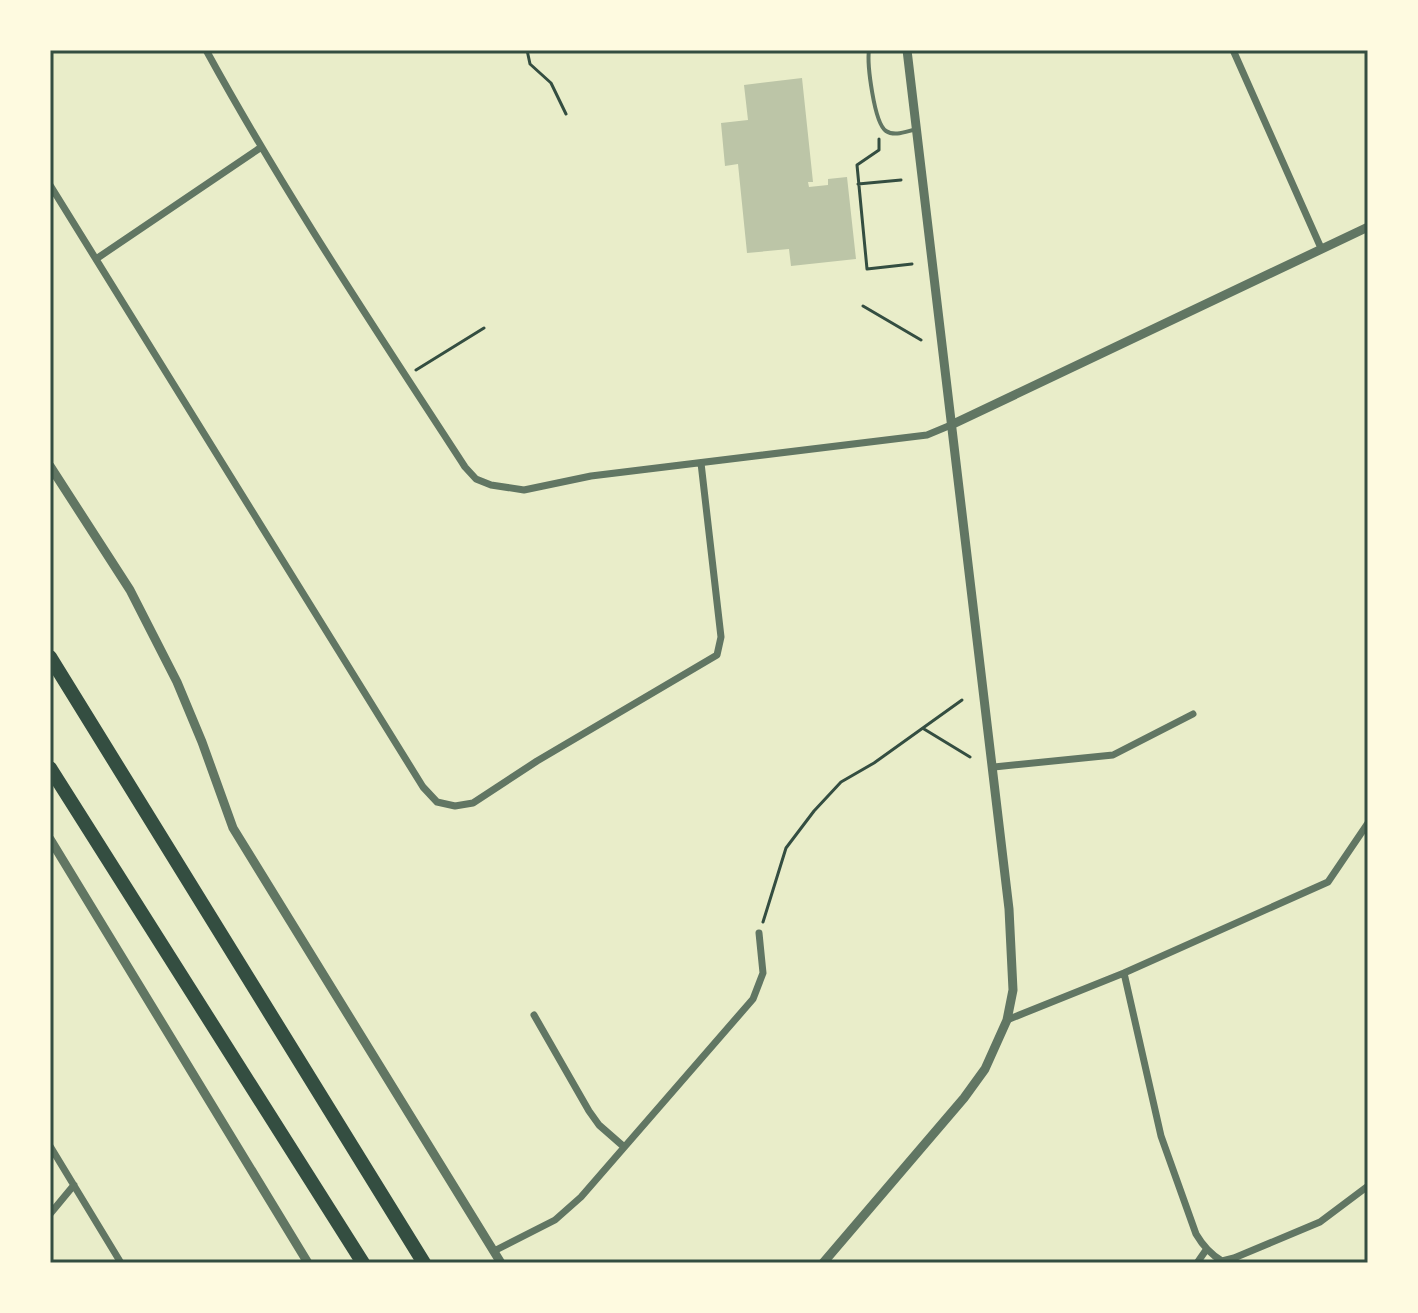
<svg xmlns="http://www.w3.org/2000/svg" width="1418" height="1313" font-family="Barlow,sans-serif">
  <rect width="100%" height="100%" fill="#e9edc9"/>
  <path fill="#bcc5a7" d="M802,78L813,182H808L809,187L828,185V179L847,177L856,259L791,266L789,249L747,253L738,164L725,166L721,123L748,120L744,85Z"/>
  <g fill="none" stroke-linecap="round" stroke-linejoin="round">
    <path stroke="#344e41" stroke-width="3" d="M527,50L530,64L551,83L566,114
      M879,139V150L857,165L867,269L912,264
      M858,184L901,180
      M863,306L921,340
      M416,370L484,328
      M924,729L970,757
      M763,922L786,848L814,811L841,782L874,763L962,700"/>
    <path stroke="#617663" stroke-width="4" d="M869,50C867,64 874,123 886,131C895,137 907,131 917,129"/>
    <path stroke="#617663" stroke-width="7" d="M206,50C285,194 376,330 465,467L476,479L491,485L524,490L591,476L927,435L951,425
      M1233,50L1321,248
      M50,185L423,787L437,802L455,806L473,803L537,761L717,655L721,637L701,463
      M96,259L260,148
      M994,767L1113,755L1193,714
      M1124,973L1161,1136L1196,1234C1203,1246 1210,1254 1222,1261L1234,1258L1320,1222L1368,1186
      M534,1015L589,1111L599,1125L623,1146
      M1007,1020L1124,973L1328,882L1368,823
      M50,1146L121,1263
      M50,1214L74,1185
      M494,1251L555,1220L581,1197L753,999L763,973L759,933
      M1197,1263L1206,1250"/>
    <path stroke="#617663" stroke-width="9" d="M951,425L1368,227
      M50,466L130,590L177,682L202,742L233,828L501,1263
      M50,839L308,1263
      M823,1263L964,1098L985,1069L1007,1020L1013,990L1009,909L907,50"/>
    <path stroke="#344e41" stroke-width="14" d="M50,657L424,1263
      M50,768L363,1263"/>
  </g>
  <rect width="1418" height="1313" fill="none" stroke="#fefae0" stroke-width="104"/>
  <rect x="52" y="52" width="1314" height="1209" fill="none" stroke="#344e41" stroke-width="3"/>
</svg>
